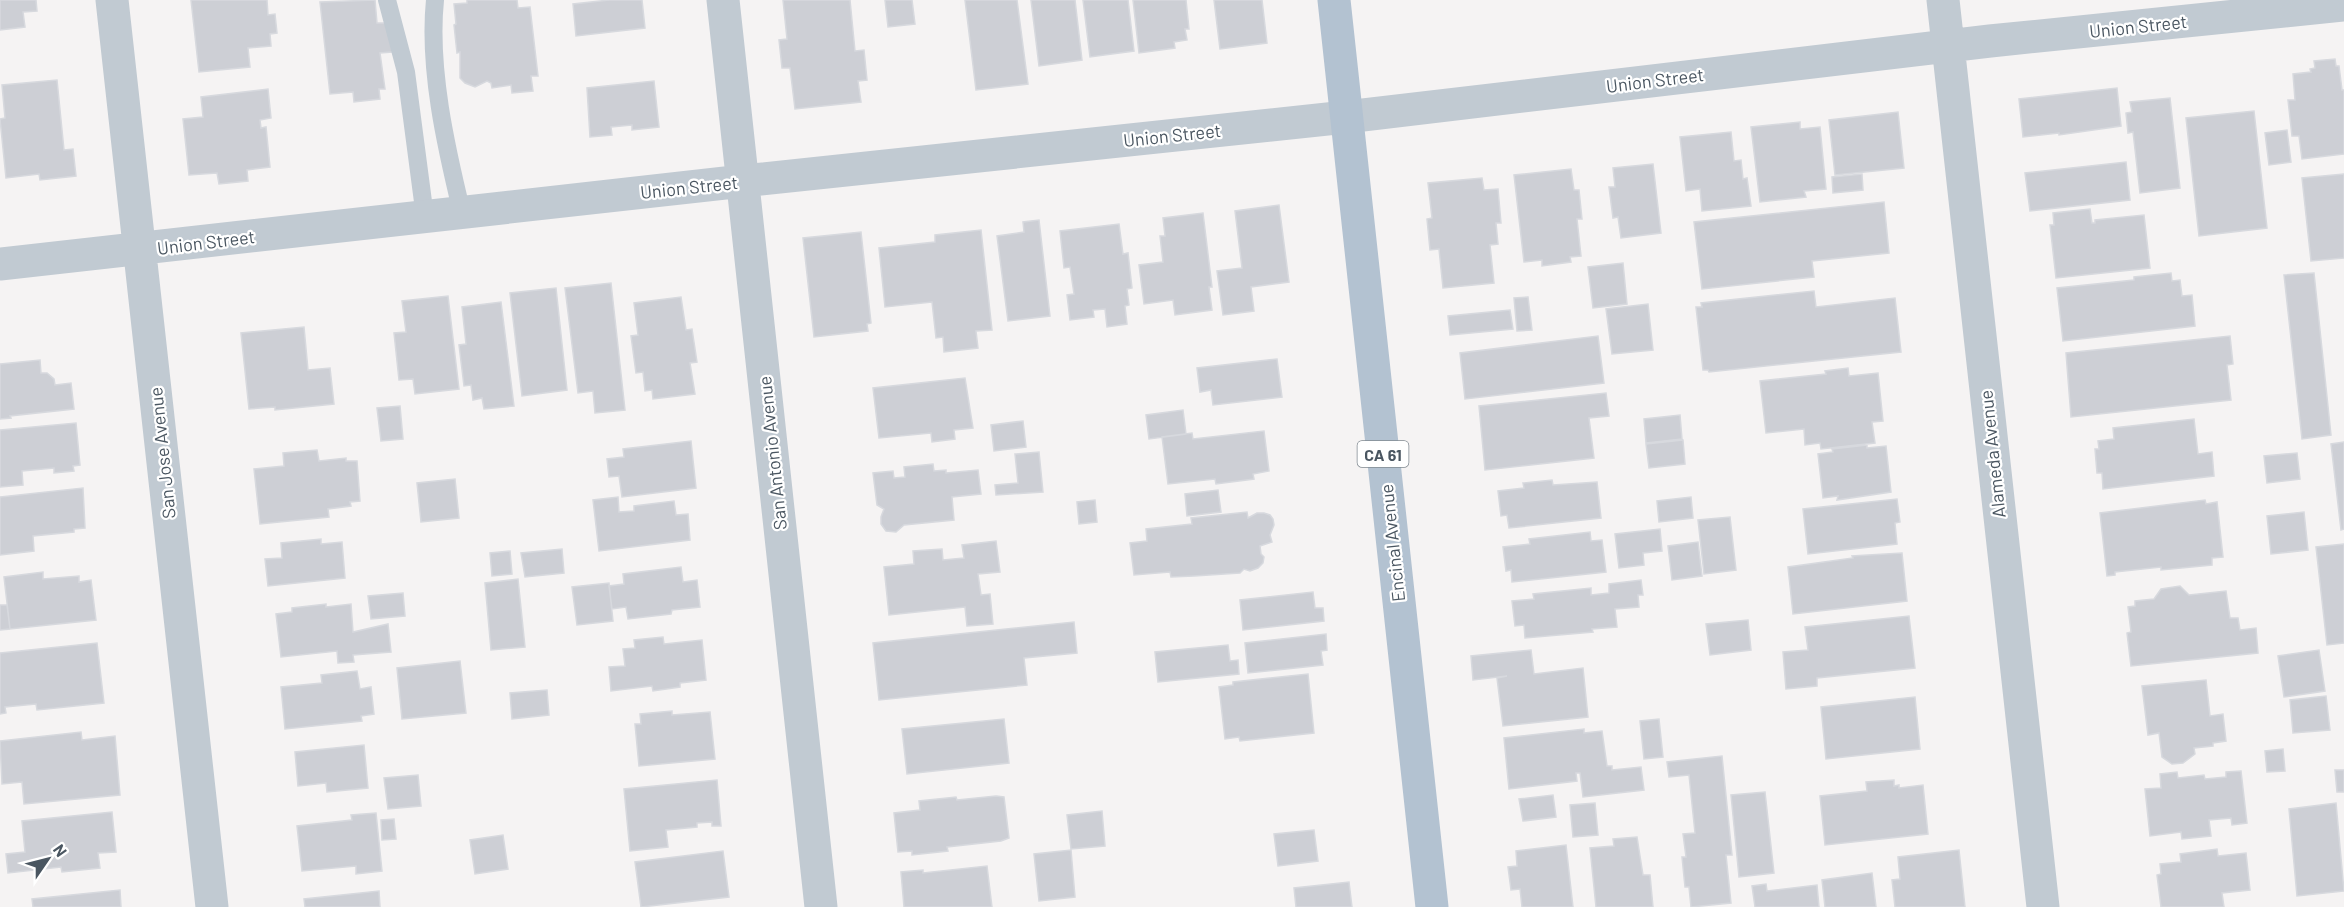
<svg xmlns="http://www.w3.org/2000/svg" width="2344" height="907" font-family="Barlow,sans-serif">
  <rect width="100%" height="100%" fill="#f5f3f3"/>
  <path fill="#cdcfd5" stroke="#d7d9de" stroke-width="1.5" d="M0,0H36L37,11L23,12L25,27L0,30Z
    M191,0H267L268,15L275,14L277,33L270,34L271,46L248,48L250,67L199,72Z
    M375,0L377,23H389L392,52L380,53L385,89H379L380,99L354,102L353,92L330,94L320,2Z
    M467,0H517L518,8L530,7L538,76H531L533,91L512,93L511,85L492,88L491,83L487,81L475,87L465,83L460,78V52L457,53L454,25L456,24L454,4L467,3Z
    M609,0H642L645,28L576,36L573,4Z
    M783,0H850L855,51L864,50L867,80L858,81L861,102L795,109L790,68H782L779,40L787,39Z
    M885,0H912L915,24L888,27Z
    M965,0H1017L1028,84L976,90Z
    M1031,0H1075L1082,60L1039,66Z
    M1083,0H1128L1134,51L1090,57Z
    M1133,0H1186L1189,29H1185L1187,40L1174,42L1175,48L1139,53Z
    M1214,0H1262L1267,43L1220,49Z
    M2335,59L2336,66H2339L2342,90H2344V154L2302,159L2299,136H2292L2288,100H2295L2293,74L2311,72L2310,69L2315,68L2314,61Z
    M57,80L64,150L73,149L76,176L40,180L39,174L6,178L0,119L5,118L2,85Z
    M654,81L659,127L632,130V125L611,127L612,135L590,137L587,88Z
    M2117,88L2121,126L2059,135V133L2023,137L2019,99Z
    M268,89L271,118L260,120L261,128L266,127L270,167L247,170L248,181L219,184L217,173L189,175L183,119L203,117L201,97Z
    M2170,98L2180,188L2140,193L2133,132L2128,133L2126,113L2132,112L2130,102Z
    M2254,111L2267,228L2199,236L2186,118Z
    M1898,112L1904,168L1835,175L1829,120Z
    M1800,122V129L1820,127L1826,189L1804,191L1806,197L1760,202L1751,127Z
    M2287,130L2291,162L2269,165L2265,133Z
    M1731,132L1734,161L1741,160L1743,179L1747,178L1751,206L1702,211L1700,189L1686,191L1680,137Z
    M2126,162L2130,200L2030,211L2025,173Z
    M1653,164L1661,233L1621,238L1618,217L1613,218L1609,187H1615L1613,168Z
    M1571,169L1574,190H1579L1582,219H1577L1581,256L1570,257L1571,262L1542,266V260L1524,262L1514,175Z
    M1862,174L1863,190L1833,193L1832,177Z
    M2344,174V258L2311,261L2302,178Z
    M1482,178L1484,190L1498,189L1501,223H1496L1498,244L1490,245L1494,283L1443,288L1439,249L1430,250L1427,219L1432,218L1428,183Z
    M1884,202L1889,253L1812,261L1814,277L1702,289L1694,222Z
    M1279,205L1289,282L1251,287L1254,311L1223,315L1217,271L1242,268L1235,211Z
    M2090,209L2092,223H2095V220L2144,215L2150,268L2056,278L2050,225H2054L2053,213Z
    M1203,213L1212,287H1209L1212,310L1175,315L1173,300L1144,304L1139,265L1163,262L1160,236H1165L1163,218Z
    M1039,220L1050,316L1008,321L997,236L1024,232L1023,222Z
    M1119,224L1123,254L1128,253L1132,288L1127,289L1129,305L1125,306L1127,324L1107,327L1105,309L1093,310L1094,317L1070,320L1067,295L1074,294L1070,267L1064,268L1060,231Z
    M981,230L992,330L976,331L978,348L944,352L943,337L936,338L932,302L885,307L879,248L935,242V235Z
    M861,232L871,323L867,324L868,331L814,337L803,238Z
    M1623,263L1627,304L1593,308L1588,267Z
    M2171,273L2172,281L2180,280L2182,296L2192,295L2195,326L2063,341L2057,288L2134,280V277Z
    M2314,273L2331,435L2302,439L2284,275Z
    M611,283L625,410L595,413L593,391L578,393L565,288Z
    M556,288L567,390L522,396L510,293Z
    M1814,291L1816,307L1895,298L1901,352L1709,372L1708,370H1703L1696,307H1702L1701,303Z
    M448,296L459,389L415,394L413,379L399,380L394,333L406,332L402,301Z
    M681,297L686,330L692,329L697,362L690,363L695,394L653,399L652,390L645,391L643,372L636,373L631,336L638,335L634,303Z
    M1528,297L1532,330L1517,331L1514,298Z
    M501,302L514,406L484,409L482,398L473,400L471,385L464,386L459,345L466,344L462,307Z
    M1648,304L1653,350L1612,354L1606,309Z
    M1510,310L1513,329L1450,335L1448,316Z
    M304,327L308,370L330,368L334,404L275,410V407L249,409L241,333Z
    M1598,336L1604,383L1465,399L1460,353Z
    M2230,336L2233,364L2227,365L2231,400L2071,417L2066,353Z
    M1277,359L1282,397L1213,405L1211,390L1200,392L1197,368Z
    M40,360L41,373H47L54,379L55,385L71,383L74,409L10,416L11,418L0,419V364Z
    M1848,368L1849,376L1878,373L1883,421L1872,422L1875,443L1821,449L1820,443L1805,445L1804,429L1766,433L1760,381L1826,374L1825,371Z
    M965,378L973,428L954,430L955,439L932,442L931,433L879,438L873,388Z
    M1606,393L1609,416L1589,418L1594,458L1485,470L1479,406Z
    M400,406L403,439L381,441L377,408Z
    M1183,410L1186,434L1149,439L1146,415Z
    M1680,415L1682,439L1646,443L1644,419Z
    M2194,419L2198,454L2212,452L2214,476L2103,489L2102,473H2097L2095,449H2099L2098,441L2114,439L2113,428Z
    M1023,421L1026,447L994,451L991,425Z
    M76,423L80,465L73,466L74,471L54,473V468L22,471L23,485L0,487V430Z
    M1264,431L1269,471L1253,474L1254,479L1216,484L1215,479L1168,484L1162,437L1192,433L1193,439Z
    M1683,440L1685,464L1649,468L1646,444Z
    M691,441L696,488L622,497L619,476L609,477L607,459L624,457L623,449Z
    M2344,442V529L2341,530L2331,444Z
    M1867,445V448L1886,446L1891,492L1837,500L1838,496L1823,498L1818,454L1833,452L1832,449Z
    M317,450L319,461L346,458V461H357L360,501L350,502L351,506L328,509L329,517L260,524L254,469L284,466L283,453Z
    M1039,452L1043,492L996,495L995,485L1018,483L1015,454Z
    M2297,453L2300,479L2267,483L2264,456Z
    M933,464L934,471L946,470V473L978,470L981,494L952,497L954,520L904,525L896,532L886,531L881,524V517L884,509L877,505L873,473L893,471L894,478L905,477L904,467Z
    M455,479L459,518L421,522L417,483Z
    M1552,480L1553,485L1597,482L1601,518L1509,528L1507,515L1501,516L1498,491L1524,488L1523,483Z
    M83,488L85,528L74,529V532L33,536L34,551L0,555V497Z
    M1218,490L1221,512L1187,516L1185,494Z
    M618,497L619,512L634,511V506L674,501L676,515L688,514L690,540L599,551L593,500Z
    M1691,497L1693,518L1659,522L1657,501Z
    M1897,499L1900,522L1895,523L1897,544L1808,554L1803,509Z
    M1095,500L1097,522L1079,524L1077,502Z
    M2205,500L2206,504L2217,502L2223,557L2212,558V565L2161,570V567L2115,572V575L2107,576L2100,513Z
    M1247,512L1248,518L1257,513H1264L1270,515L1273,519L1274,525L1270,535L1272,542L1260,546L1261,554L1264,557L1263,563L1258,568L1250,571L1244,569L1240,573L1194,576L1171,577L1170,572L1134,575L1130,543L1147,541L1146,529L1192,524L1191,518Z
    M2304,512L2308,550L2271,554L2267,516Z
    M1730,517L1736,570L1704,574L1698,520Z
    M1660,529L1662,551L1643,553L1644,565L1619,568L1615,534Z
    M1590,532L1591,541L1602,540L1606,572L1512,582L1511,570L1506,571L1503,547L1530,544L1529,539Z
    M321,539V544L342,542L345,578L268,586L265,559L282,558L281,543Z
    M996,541L1000,572L978,574L981,595L990,594L993,624L967,626L965,607L889,615L884,567L914,564L913,551L942,549L943,560L964,558L962,545Z
    M1698,542L1702,576L1672,580L1668,546Z
    M2344,544V643L2327,645L2316,547Z
    M562,549L564,573L525,577L521,553Z
    M510,551L512,574L492,576L490,553Z
    M1902,553L1907,601L1793,614L1788,567L1853,558L1852,556Z
    M681,567L683,582L697,580L700,607L672,610L671,614L628,619L626,607L612,609L609,586L624,584L623,574Z
    M43,572V579L79,576V582L91,580L96,620L10,629L4,577Z
    M518,579L525,647L491,650L485,583Z
    M1641,580L1643,595H1638L1639,607L1615,609L1617,627L1592,629L1593,632L1525,638L1524,625L1515,626L1512,601L1534,599L1533,594L1591,588V595L1609,593V584Z
    M609,583L613,621L577,625L572,587Z
    M2180,586L2189,595L2226,591L2230,618H2238L2240,630L2256,628L2258,653L2131,666L2127,633L2131,632L2128,607L2135,606V601L2154,599L2161,589Z
    M1313,592L1315,608H1323L1324,621L1243,630L1240,600Z
    M403,593L405,616L371,619L368,596Z
    M326,604V607L351,604L353,632L388,624L391,652L353,655L354,662L338,663L337,651L281,657L276,614L292,612V608Z
    M0,605H7L10,629L0,630Z
    M1909,616L1915,668L1817,678V686L1786,689L1783,652L1808,650L1805,627Z
    M1748,620L1751,650L1710,655L1706,624Z
    M1074,622L1077,653L1024,658L1027,685L879,700L873,643Z
    M1326,634L1327,650L1321,651L1323,665L1248,673L1245,643Z
    M663,637L664,644L702,640L706,680L680,683V687L653,691L652,686L611,691L609,667L625,666L623,649L635,648L634,640Z
    M97,643L104,703L37,710L36,704L5,707L6,713L0,714V653Z
    M1228,645L1230,661L1238,660L1239,674L1158,682L1155,652Z
    M1531,650L1534,674L1583,668L1588,717L1503,726L1497,678L1507,676L1473,680L1471,656Z
    M2319,650L2325,691L2284,697L2278,656Z
    M460,661L466,713L402,719L397,668Z
    M357,671L360,689L371,687L374,714L361,716L362,721L285,729L281,687L322,683L321,675Z
    M1308,674L1314,733L1240,741L1239,737L1225,739L1219,687L1233,685V682Z
    M2206,680L2210,716L2223,714L2226,741L2213,743V746L2194,748L2195,754L2183,763L2172,764L2162,757L2159,733L2148,735L2142,686Z
    M547,690L549,715L512,719L510,693Z
    M2326,696L2330,730L2293,733L2290,700Z
    M1915,697L1920,749L1826,759L1821,707Z
    M672,711V715L710,712L715,759L639,766L635,724H641L640,714Z
    M1004,719L1009,763L907,774L902,729Z
    M1659,719L1663,757L1644,759L1640,721Z
    M1584,729V733L1602,731L1607,766H1612V770L1641,767L1644,790L1583,797L1580,773H1576L1577,781L1509,789L1504,738Z
    M81,732L82,740L115,736L120,795L24,804L22,782L2,784L0,741Z
    M364,745L368,788L327,792L326,783L298,786L295,752Z
    M2283,749L2285,771L2267,772L2265,751Z
    M1722,756L1732,855H1726L1731,903L1691,907L1689,887H1685L1682,857H1686L1683,834L1695,833L1689,775L1669,777L1667,762Z
    M2335,770H2344V792H2337Z
    M2241,771L2247,823L2232,825L2231,818L2209,820L2211,836L2182,839L2181,832L2150,836L2145,789L2161,788L2160,774L2177,772L2178,778L2204,775L2205,779L2226,777V772Z
    M418,775L421,806L388,809L384,778Z
    M717,780L721,826H712V822L697,823V827L666,830L668,847L630,851L624,789Z
    M1894,780V786L1899,785V788L1923,785L1928,834L1825,845L1820,796L1867,791L1866,782Z
    M1765,792L1774,873L1739,877L1731,795Z
    M1553,795L1556,817L1523,821L1519,799Z
    M996,796L1004,797L1009,838L1001,841L947,847L948,851L912,855V851L898,852L894,813L920,810L919,801L956,797L957,800Z
    M1595,803L1598,835L1573,837L1570,805Z
    M2336,803L2344,891L2297,896L2289,809Z
    M1102,811L1105,846L1071,849L1067,815Z
    M112,812L116,852L98,853L100,868L62,872L61,867L8,873L6,854L25,852L22,821Z
    M376,813L382,871L356,874V866L302,871L297,826L352,820L351,815Z
    M394,819L396,839L382,840L381,820Z
    M1314,830L1318,861L1278,866L1274,834Z
    M503,835L508,869L475,874L470,840Z
    M1637,837L1643,875H1650L1653,907H1596L1590,848L1614,846L1613,839Z
    M1566,845L1573,907H1522L1520,889L1511,890L1508,867L1517,866L1516,851Z
    M2217,849L2218,856L2246,853L2250,890L2222,893L2224,907H2161L2157,875L2161,874L2160,864L2181,862L2180,854Z
    M1071,850L1075,897L1039,901L1034,854Z
    M1959,850L1965,907H1895L1892,880L1900,879L1898,857Z
    M723,851L729,897L641,907L635,862Z
    M987,866L992,907H904L901,872L923,870V873Z
    M1872,873L1876,907H1825L1822,880Z
    M1349,882L1352,907H1296L1294,888Z
    M1766,884L1767,891L1817,885L1819,907H1755L1752,886Z
    M120,890L121,907H33L32,899Z
    M379,891L380,907H305L304,899Z"/>
  <g fill="none" stroke-linecap="round" stroke-linejoin="round">
    <path stroke="#c1cad2" stroke-width="18" d="M387,0L406,72L425,217
      M435,0C428,68 446,147 462,213"/>
    <path stroke="#c1cad2" stroke-width="33" d="M112,0L212,907
      M723,0L821,907
      M1943,0L2043,907
      M0,264L743,181L1346,117L1990,41L2344,5"/>
    <path stroke="#b3c2d1" stroke-width="33" d="M1334,0L1432,907"/>
  </g>
  <g text-anchor="middle" dominant-baseline="central" stroke-width="4.5" stroke-linejoin="round" paint-order="stroke">
    <rect fill="#fff" stroke="#808990" stroke-width="1.5" x="1357.5" y="441" width="51" height="26" rx="4.5"/>
    <g font-size="16" font-weight="bold" fill="#4a5661">
      <text x="1383" y="454">CA 61</text>
    </g>
    <g font-size="18" fill="#4a5661" stroke="#fff">
      <text transform="translate(2138 26) rotate(-6)">Union Street</text>
      <text transform="translate(1655 80) rotate(-7)">Union Street</text>
      <text transform="translate(1172 135) rotate(-6)">Union Street</text>
      <text transform="translate(689 187) rotate(-6)">Union Street</text>
      <text transform="translate(206 242) rotate(-7)">Union Street</text>
      <text transform="translate(162 453) rotate(-96)">San Jose Avenue</text>
      <text transform="translate(772 453) rotate(-96)">San Antonio Avenue</text>
      <text transform="translate(1992 454) rotate(-96)">Alameda Avenue</text>
      <text transform="translate(1392 543) rotate(-96)">Encinal Avenue</text>
    </g>
  </g>
  <g transform="translate(48 859) rotate(55)" stroke="#ffffff" stroke-width="4.5" paint-order="stroke">
  <path d="M0-4.5L10 22L0 15L-10 22Z" fill="#4a5661"/>
  <text y="-9" font-size="16" font-weight="bold" text-anchor="middle" fill="#4a5661">N</text>
  </g>
</svg>
